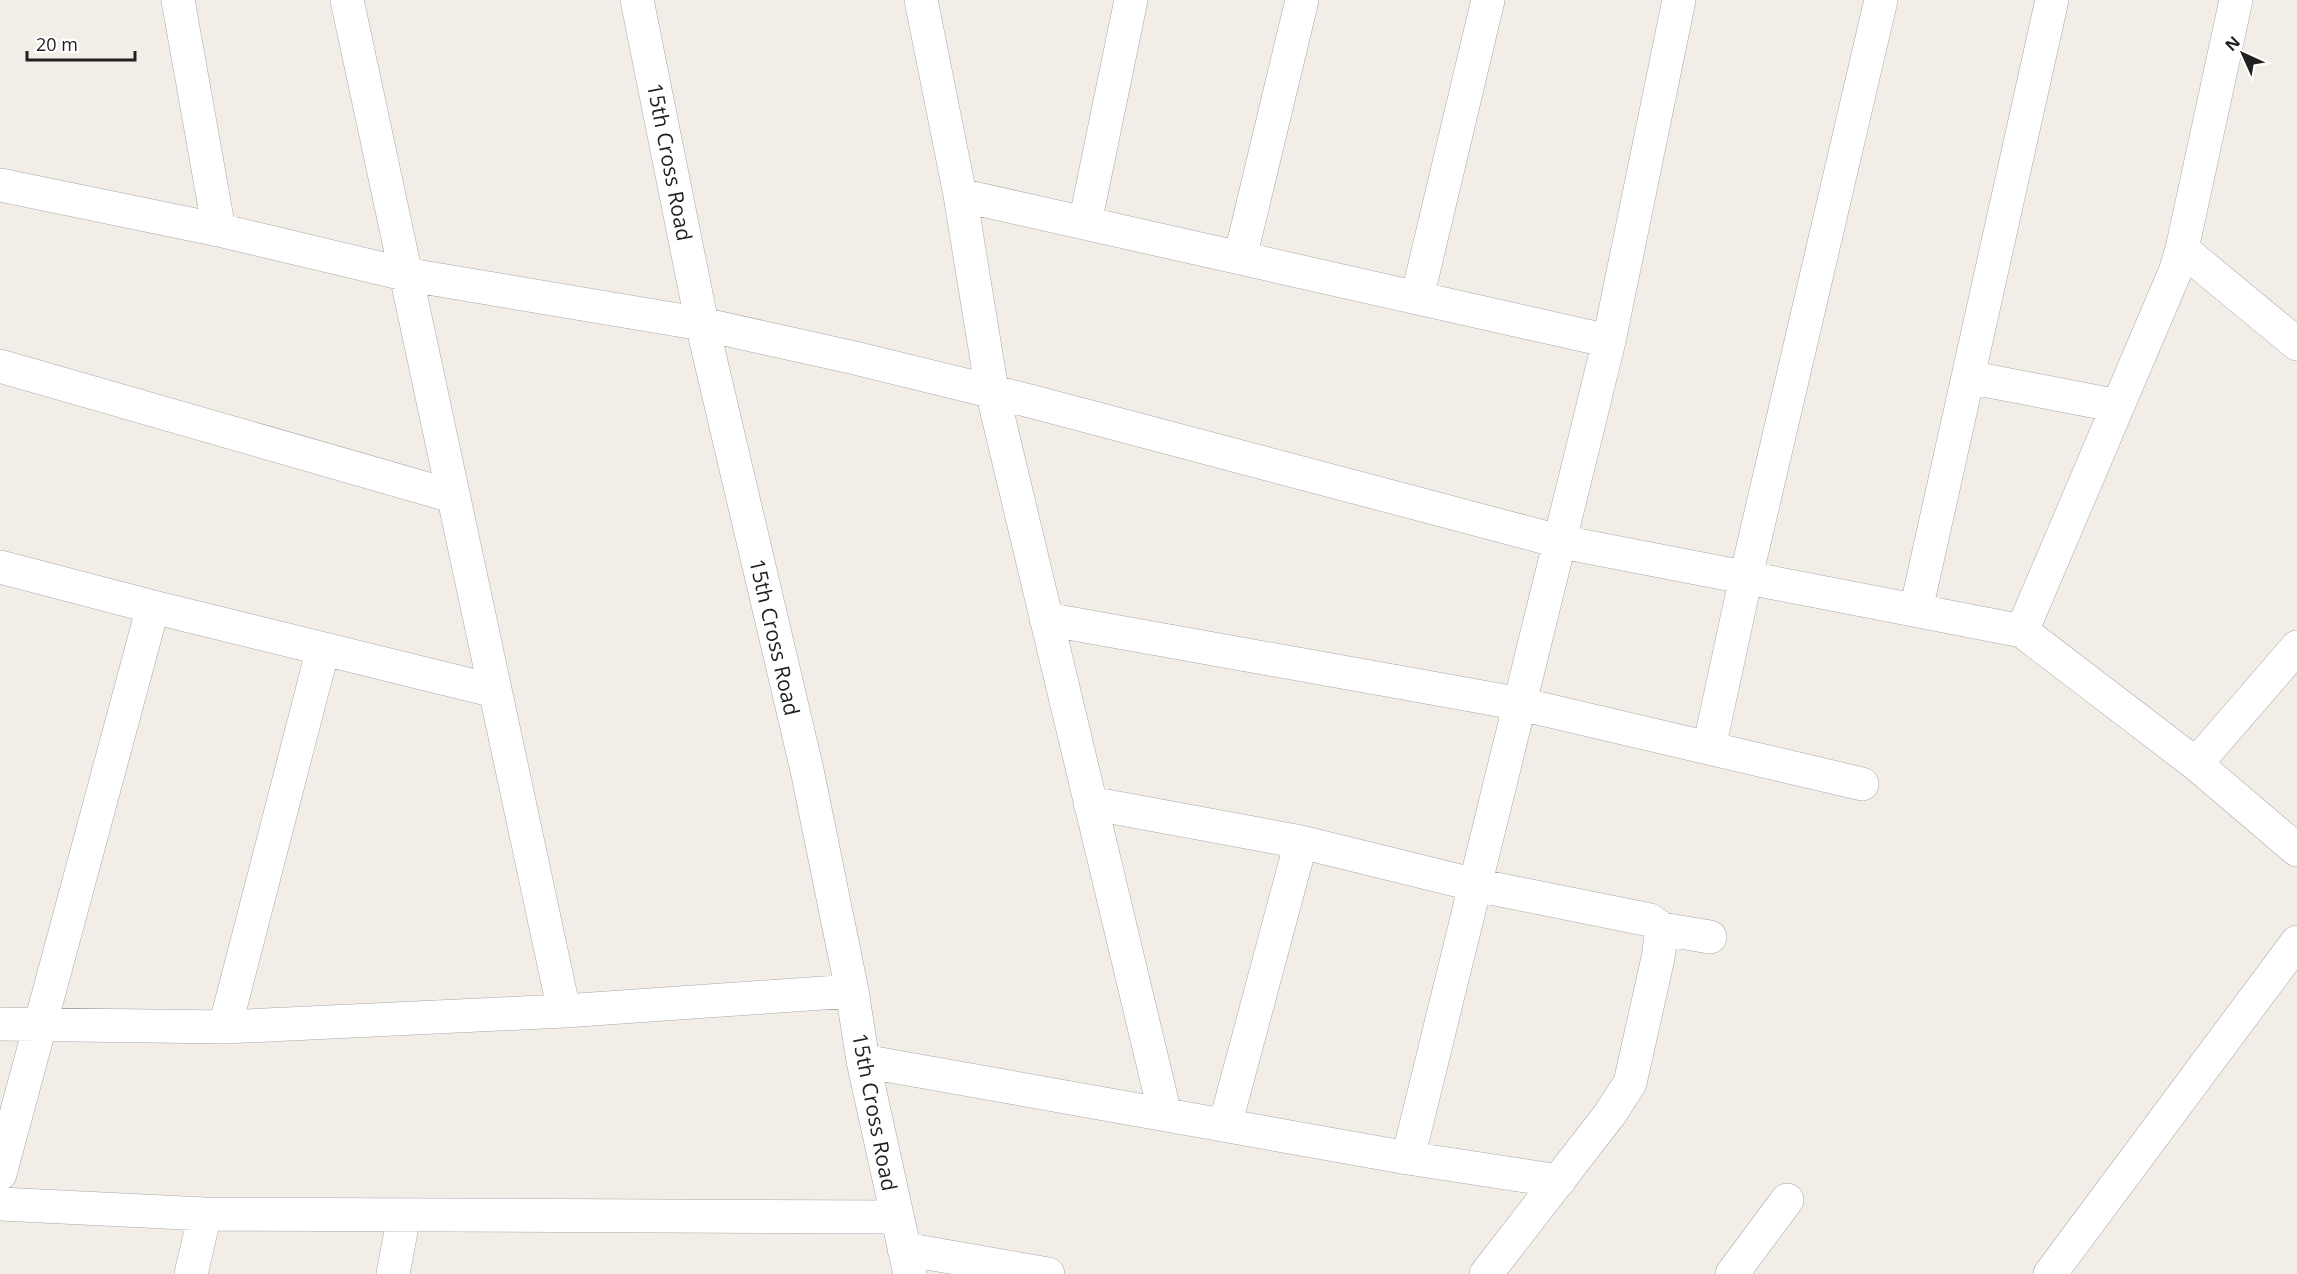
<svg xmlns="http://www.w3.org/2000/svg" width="2297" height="1274" font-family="'Open Sans',sans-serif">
  <rect width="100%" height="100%" fill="#f2ede7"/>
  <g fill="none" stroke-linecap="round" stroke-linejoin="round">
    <g stroke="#a8a8a8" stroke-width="34">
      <path id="street" d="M178,0L219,230
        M347,0L564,1011L852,991
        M637,0L702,324L807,770L852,991L863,1061L910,1274
        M921,0L960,195L992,391L1165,1114
        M0,185L219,230L404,274L702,324L855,358L1030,401L1562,542L2022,631L2196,764L2297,850
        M960,195L1609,341
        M1085,223L1131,0
        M2182,249L2297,344
        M1240,258L1302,0
        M1417,298L1488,0
        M0,366L452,496
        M1968,377L2118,406
        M0,567L153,607L495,691
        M1916,610L2052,0
        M1046,619L1521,704L1862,784
        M2022,631L2175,272L2182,249L2236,0
        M1709,748L1746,577L1881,0
        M2196,764L2297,647
        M1090,803L1301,842L1476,885L1650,920L1662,929L1658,958L1630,1083L1610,1114L1486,1274
        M1662,929L1710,937
        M0,1024L225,1027L564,1011
        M225,1027L323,649
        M863,1061L1408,1158L1559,1181
        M1225,1125L1301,842
        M1408,1158L1609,341L1679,0
        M0,1174L153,607
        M0,1204L205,1214L896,1217
        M904,1249L1048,1274
        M191,1274L205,1214
        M393,1274L404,1215
        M1732,1274L1787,1200
        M2050,1274L2297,942"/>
    </g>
    <use href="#street" stroke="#fff" stroke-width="33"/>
  </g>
  <g text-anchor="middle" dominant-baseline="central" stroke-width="4.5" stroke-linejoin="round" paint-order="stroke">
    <g font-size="21" fill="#212121" stroke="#fff">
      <text transform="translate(670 162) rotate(79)">15th Cross Road</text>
      <text transform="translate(775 637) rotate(77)">15th Cross Road</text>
      <text transform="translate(875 1112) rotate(79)">15th Cross Road</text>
    </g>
  </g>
  <g transform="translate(2243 54) rotate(315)" stroke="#ffffff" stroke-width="4.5" paint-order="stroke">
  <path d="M0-4.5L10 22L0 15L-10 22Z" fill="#212121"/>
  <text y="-9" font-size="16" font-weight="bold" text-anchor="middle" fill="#212121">N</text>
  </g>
  <path d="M27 51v9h108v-9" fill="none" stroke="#212121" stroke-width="3"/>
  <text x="36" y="51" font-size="18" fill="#212121" stroke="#ffffff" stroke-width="4.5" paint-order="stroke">20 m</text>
</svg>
